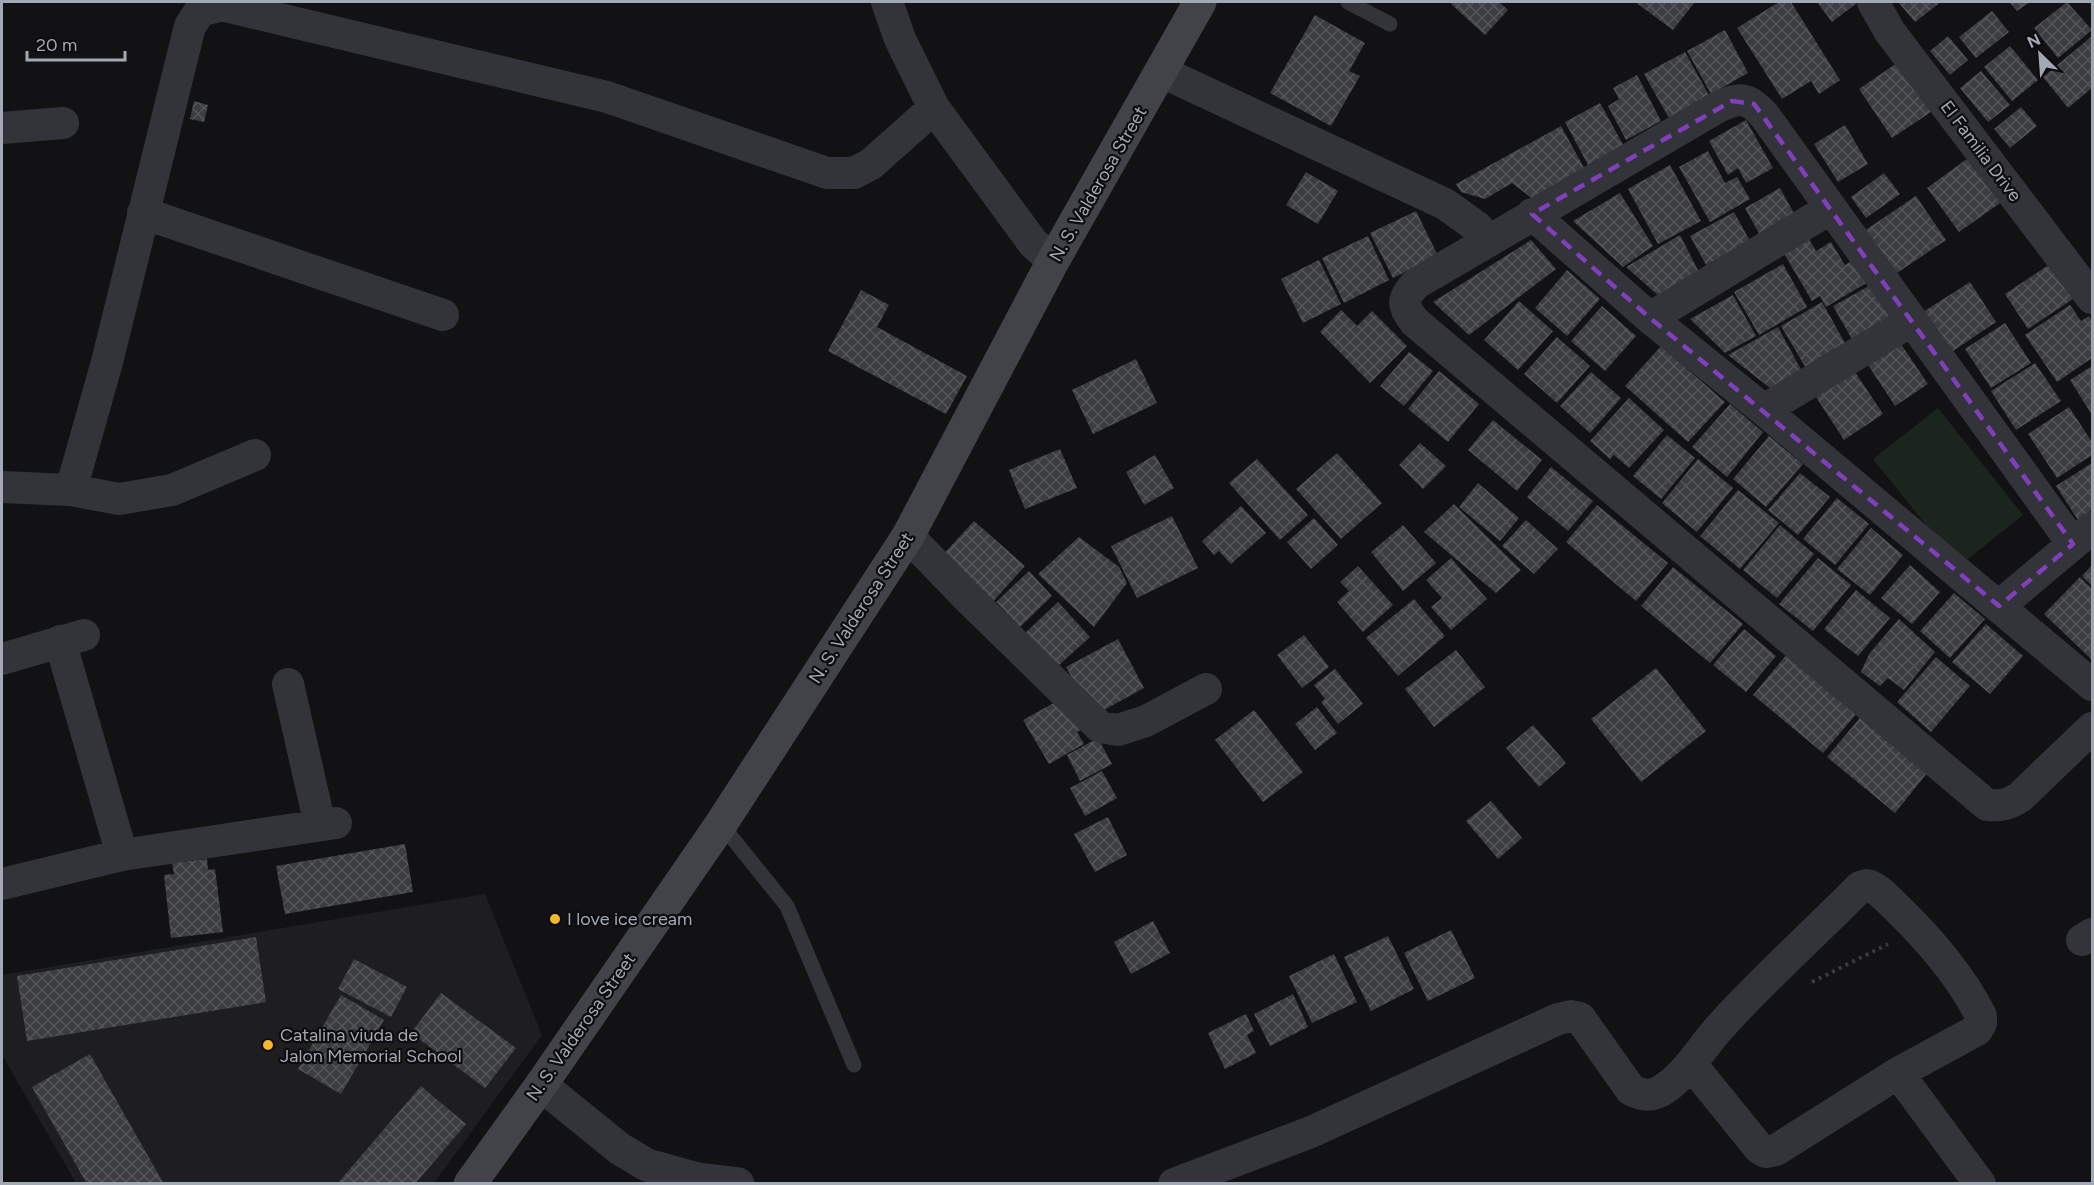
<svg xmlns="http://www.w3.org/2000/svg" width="2094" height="1185" font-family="Figtree,sans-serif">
  <defs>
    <pattern id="building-cross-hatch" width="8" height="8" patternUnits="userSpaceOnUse" patternTransform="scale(1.5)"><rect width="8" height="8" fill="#3c3d41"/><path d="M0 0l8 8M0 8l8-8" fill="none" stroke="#55565a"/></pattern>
  </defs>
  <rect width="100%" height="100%" fill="#121214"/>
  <path fill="#1e1e21" d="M485,894L542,1035L434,1183H76L2,1055V975Z"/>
  <path fill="#1c241e" d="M1938,408L2023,515L1959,566L1873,459Z"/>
  <path fill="url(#building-cross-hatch)" d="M1453,2H1499L1508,10L1485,35L1451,4Z
    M1635,2H1695L1673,30Z
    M1779,2H1791L1840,80L1819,94L1811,81L1782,99L1737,28Z
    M1817,2H1855L1857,3L1832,22Z
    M1898,2H1941L1915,22Z
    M2009,2H2030L2017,11Z
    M2067,2L2092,30L2058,58L2034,28Z
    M1992,11L2009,32L1976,58L1959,37Z
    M1315,15L1365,43L1349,71L1360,76L1331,126L1270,93Z
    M1725,30L1748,73L1711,94L1687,51Z
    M1948,36L1968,60L1950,75L1930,51Z
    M2092,36V88L2068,108L2043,77Z
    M2010,46L2038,80L2012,101L1984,67Z
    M1685,52L1711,99L1670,120L1644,74Z
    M1897,63L1931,112L1892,138L1859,89Z
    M1981,71L2010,105L1988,122L1960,88Z
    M1637,75L1661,121L1626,140L1608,106L1619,99L1613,88Z
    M194,101L208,105L204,122L190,119Z
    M1600,103L1625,148L1589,167L1565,122Z
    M2021,107L2037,126L2010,148L1994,129Z
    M1746,120L1773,168L1746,183L1738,168L1728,175L1709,141Z
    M1845,125L1868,164L1838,182L1814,144Z
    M1561,126L1588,175L1538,203L1512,183L1485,199L1461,192L1456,184Z
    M1708,151L1725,183L1737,177L1750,199L1710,222L1679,167Z
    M1971,156L2003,201L1959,232L1927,188Z
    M1670,165L1701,221L1658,244L1628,189Z
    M1306,172L1338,191L1318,224L1286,205Z
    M1884,173L1900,194L1866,218L1851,197Z
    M1780,188L1797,219L1762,239L1745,208Z
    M1620,193L1653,246L1623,267L1573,221Z
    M1916,196L1946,240L1894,275L1864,231Z
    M1416,211L1438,256L1393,278L1370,233Z
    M1734,212L1750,241L1706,265L1690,236Z
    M1680,235L1699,272L1660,297L1626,267Z
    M1368,236L1389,280L1344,303L1322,258Z
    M1808,237L1816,251L1831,242L1845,265L1860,256L1873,279L1826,307L1820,296L1812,301L1783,252Z
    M1531,240L1556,269L1469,335L1433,302Z
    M1319,260L1341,304L1303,323L1281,279Z
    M1783,264L1807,307L1759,335L1734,292Z
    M2050,264L2073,299L2028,329L2005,294Z
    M1567,270L1600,299L1567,336L1535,308Z
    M1876,282L1897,319L1854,343L1833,306Z
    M1970,282L1996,322L1950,353L1923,312Z
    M861,290L889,305L877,327L967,376L946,414L828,351Z
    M1733,295L1756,336L1725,353L1690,319Z
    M1519,301L1553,331L1518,370L1484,340Z
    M1822,302L1850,352L1810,375L1781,326Z
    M2070,305L2081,321L2089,316L2092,322V358L2057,382L2025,335Z
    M1602,306L1636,336L1605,371L1571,341Z
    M1341,310L1357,326L1372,311L1407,346L1370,383L1320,332Z
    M2005,323L2031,363L1991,388L1965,349Z
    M1778,327L1804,375L1775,392L1728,355Z
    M1557,337L1590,366L1557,403L1524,374Z
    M1901,344L1928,384L1895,406L1868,365Z
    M1661,346L1725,402L1688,442L1625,386Z
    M1409,352L1433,371L1404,406L1380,386Z
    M1136,359L1157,403L1093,434L1072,390Z
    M2035,363L2061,401L2016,430L1991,391Z
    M2092,366V415L2070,380Z
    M1439,371L1479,404L1448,442L1408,409Z
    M1591,372L1621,398L1590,433L1560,406Z
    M1855,372L1883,414L1844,440L1816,397Z
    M1629,398L1664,430L1629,468L1614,455L1610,459L1590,441Z
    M1730,404L1763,432L1727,477L1692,447Z
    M2069,407L2092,442V455L2057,478L2028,434Z
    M1493,420L1542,460L1517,491L1468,450Z
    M1667,435L1695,458L1661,499L1633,476Z
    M1769,436L1803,464L1766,507L1733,479Z
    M1420,443L1446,466L1423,489L1399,465Z
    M1060,449L1077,488L1025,509L1009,470Z
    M1337,453L1382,503L1341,539L1296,489Z
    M1155,455L1174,488L1144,505L1126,472Z
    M1257,459L1308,515L1280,540L1229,483Z
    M1698,459L1733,488L1697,532L1662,503Z
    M2092,463V510L2078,520L2056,486Z
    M1551,467L1593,501L1568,531L1527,497Z
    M1800,473L1830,497L1798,535L1768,510Z
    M1478,483L1519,518L1500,541L1459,507Z
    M1738,490L1779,523L1740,569L1700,536Z
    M1837,498L1869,524L1835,565L1803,539Z
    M1454,504L1521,570L1496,593L1424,532Z
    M1597,505L1668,563L1636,601L1566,542Z
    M1241,506L1266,533L1231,564L1219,551L1214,555L1202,541Z
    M1172,516L1198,568L1137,598L1111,546Z
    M1314,518L1338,545L1311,569L1287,542Z
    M1526,520L1558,549L1534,574L1502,546Z
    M974,521L1025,566L990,605L939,559Z
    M1403,525L1436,563L1403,591L1371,552Z
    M1780,525L1814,554L1777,598L1743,570Z
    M1871,528L1903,555L1870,595L1837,569Z
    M1079,537L1119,567L1127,583L1094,627L1038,574Z
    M1451,558L1487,599L1451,630L1431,607L1442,598L1426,580Z
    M1818,558L1851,585L1813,631L1779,604Z
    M1910,565L1940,592L1912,624L1881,598Z
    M2092,565V586L2082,576Z
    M1358,566L1393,605L1363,632L1337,602L1349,591L1340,582Z
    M1673,567L1743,624L1710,663L1641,606Z
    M1029,571L1052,596L1020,627L996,602Z
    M2080,577L2092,589V660L2044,614Z
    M1856,590L1890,618L1858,656L1824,629Z
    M1954,593L1985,619L1950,658L1920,631Z
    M1414,599L1445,636L1398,676L1366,638Z
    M1058,602L1090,637L1057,667L1025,633Z
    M1899,619L1935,652L1904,690L1888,678L1880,686L1861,672L1869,654Z
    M1986,624L2023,656L1990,694L1952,662Z
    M1744,629L1776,656L1746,692L1713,665Z
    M1304,635L1329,667L1302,688L1277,655Z
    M1118,639L1144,688L1093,716L1066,667Z
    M1456,650L1485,687L1434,727L1405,689Z
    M1788,653L1858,712L1823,753L1753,695Z
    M1936,657L1970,686L1931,732L1897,702Z
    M1656,668L1706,731L1641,782L1591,719Z
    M1335,669L1363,704L1338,724L1321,702L1325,699L1314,685Z
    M1068,695L1086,727L1077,732L1084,744L1049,764L1023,720Z
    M1317,707L1337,733L1315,750L1295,724Z
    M1254,710L1303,772L1263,802L1215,740Z
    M1864,713L1932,767L1895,813L1827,757Z
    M1533,725L1566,763L1539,787L1506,748Z
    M1098,738L1112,764L1080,781L1067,755Z
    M1102,771L1117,798L1085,816L1070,788Z
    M1491,801L1522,838L1498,859L1466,821Z
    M1108,817L1127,855L1095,872L1074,834Z
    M405,844L413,892L285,914L276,866Z
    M207,859L208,870L215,869L223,932L171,938L164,875L174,874L172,863Z
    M1153,921L1170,953L1131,974L1114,942Z
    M1451,930L1475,978L1428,1001L1404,953Z
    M1388,936L1414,989L1371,1011L1344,957Z
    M256,937L266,1002L27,1041L17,976Z
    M1334,954L1357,1002L1312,1023L1289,976Z
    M354,959L407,987L391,1017L338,989Z
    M441,993L516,1048L485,1088L411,1033Z
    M1293,994L1308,1027L1270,1046L1254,1014Z
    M341,995L384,1020L341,1094L298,1069Z
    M1246,1014L1254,1031L1247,1035L1256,1053L1225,1069L1208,1033Z
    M90,1054L164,1184H87L32,1087Z
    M421,1086L466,1124L415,1184H337Z"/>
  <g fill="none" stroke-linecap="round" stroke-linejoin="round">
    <path stroke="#393b40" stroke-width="4" stroke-dasharray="3 4.5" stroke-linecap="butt" d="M1812,982L1888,944"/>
    <path stroke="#333439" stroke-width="15" d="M1348,2L1390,24
      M721,824L787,906L854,1065"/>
    <path stroke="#333439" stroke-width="32" d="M887,2L900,39L934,108L1033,243L1053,261
      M1873,2L1890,32L2092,298
      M1162,72L1445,204L1477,227L1489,240
      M2,128L63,123
      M143,213L443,315
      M1532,214L1650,318L1764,410L2092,685
      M1650,318L1831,208
      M1764,410L1911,321
      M2,487L71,490L119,499L172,490L255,455
      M71,490L107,362L190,26L200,11L221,5L607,97L827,173H854L871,164L934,108
      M908,536L969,599L1100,727L1118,730L1146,721L1206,689
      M2073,544L1764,115C1748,97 1740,97 1718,107L1417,283C1402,298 1401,305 1415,322L1987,805C2001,806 2008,805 2020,797L2092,728
      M1999,606L2092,528
      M60,641L122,855
      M2,659L84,635
      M288,684L320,825
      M2,884L122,855L336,823
      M2082,940L2092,934
      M1898,1073L1980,1184
      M1174,1184L1311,1132L1558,1019L1571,1016L1580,1018L1631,1090C1642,1095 1650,1097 1661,1091C1686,1076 1701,1048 1720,1027C1764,978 1814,934 1860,887L1867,885C1879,888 1887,899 1896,907C1929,939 1960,974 1981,1016V1023L1977,1030L1898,1073L1776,1150L1766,1152L1759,1148L1691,1064"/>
    <path stroke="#333439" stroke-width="33" d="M541,1085L620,1149L647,1165L697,1179L738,1184"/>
    <path stroke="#414349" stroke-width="33" d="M470,1184L541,1085L721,824L908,536L1053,261L1200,2"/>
  </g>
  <path fill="none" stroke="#813fbe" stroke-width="4.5" stroke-dasharray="12 8" stroke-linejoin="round" d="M1732,101L1754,104L2073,544L1999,606L1650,318L1532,214Z"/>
  <g fill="#f5b829" stroke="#0d0d0f" stroke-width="2">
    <circle cx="555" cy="919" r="6"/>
    <circle cx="268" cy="1045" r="6"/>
  </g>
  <g text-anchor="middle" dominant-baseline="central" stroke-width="4.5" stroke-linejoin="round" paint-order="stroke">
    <g font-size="18" fill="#a3a8b5" stroke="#0d0d0f">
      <text transform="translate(1981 151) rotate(53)">El Familia Drive</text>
      <text transform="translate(1098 184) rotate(-60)">N. S. Valderosa Street</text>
      <text transform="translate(861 608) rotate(-57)">N. S. Valderosa Street</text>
      <text transform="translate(581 1027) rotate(-55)">N. S. Valderosa Street</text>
    </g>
    <g font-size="18" fill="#a3a8b5" stroke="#0d0d0f" text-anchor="start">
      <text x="567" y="919">I love ice cream</text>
      <text x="280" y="1035">Catalina viuda de<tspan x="280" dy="21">Jalon Memorial School</tspan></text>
    </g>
  </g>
  <rect width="2094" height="1185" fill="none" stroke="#a3a8b5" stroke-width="6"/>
  <g transform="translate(2040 54) rotate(335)" stroke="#0d0d0f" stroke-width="4.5" paint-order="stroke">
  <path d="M0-4.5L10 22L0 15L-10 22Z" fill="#a3a8b5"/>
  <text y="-9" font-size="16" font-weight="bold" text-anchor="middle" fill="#a3a8b5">N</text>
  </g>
  <path d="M27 51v9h98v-9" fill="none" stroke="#a3a8b5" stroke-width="3"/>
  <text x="36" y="51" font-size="18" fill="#a3a8b5" stroke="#0d0d0f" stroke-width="4.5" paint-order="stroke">20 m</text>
</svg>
